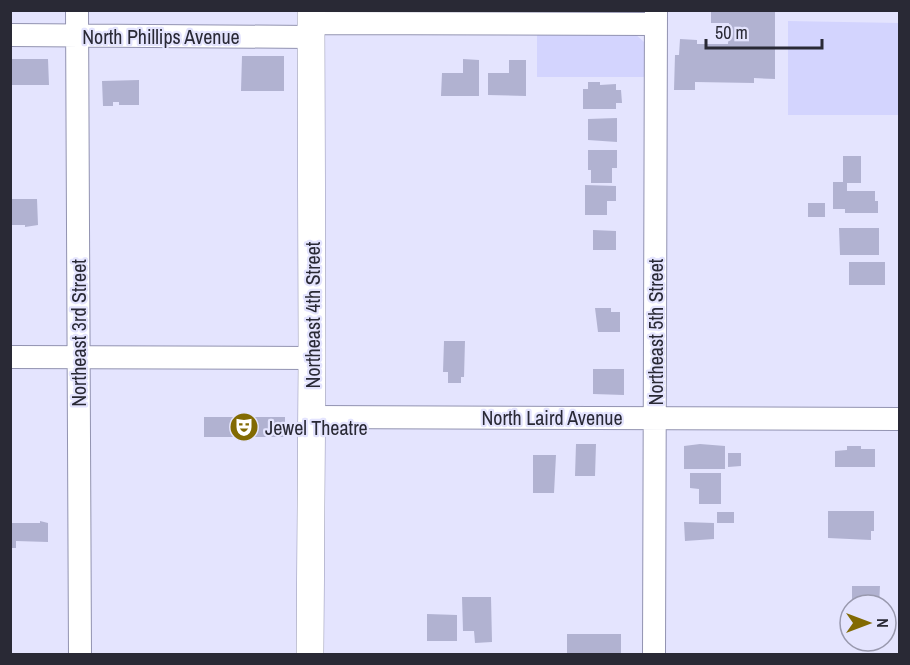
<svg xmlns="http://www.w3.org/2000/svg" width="910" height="665" font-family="'Archivo Narrow',sans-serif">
  <rect width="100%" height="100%" fill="#e4e4fe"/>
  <path fill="#d3d4fe" d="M788,21L899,23V115H788Z
    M537,30L634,33L644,42L646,47V77H537Z"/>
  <path fill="#b1b2d1" d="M711,10H775V79L754,78V83L695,82V90H674L675,55H679L680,39L697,40V44H728L729,23H711Z
    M242,56H284V91H241Z
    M10,59H48L49,85H10Z
    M463,59L479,60V96H441L442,73H463Z
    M509,60H526V96L488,95V73H509Z
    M139,80V105H119V102H113V106H103L102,81Z
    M588,82H600V85L616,84V90H621L622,103H616V109H583V89H588Z
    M617,118V142L588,140V119Z
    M588,150H617V168H612V183H591V170H588Z
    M843,156H861V183H847V191H875V201H878V213H845V209H833V182H843Z
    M585,185L616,186V201H607V215H585Z
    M10,199H37L38,225L25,227V225H10Z
    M808,203H825V217H808Z
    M839,228H879V255H840Z
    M593,230L616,231V250H593Z
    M849,262H885V285H849Z
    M595,308H611V312H620V332H598Z
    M444,341H465L464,377H461V383H448V372H443Z
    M593,369H624V395L593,394Z
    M204,417H285V437H204Z
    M576,444H596L595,476H575Z
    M700,444L725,446V469H684V446Z
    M847,446H861V449H875V467H835V451L847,450Z
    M728,453H741V466L728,467Z
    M533,455H556L554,493H533Z
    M690,473H721V504H699V489L690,488Z
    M828,511H874V531H871V540L828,538Z
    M717,512H734V523H717Z
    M40,521L48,523V542L16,541V548H10V523H40Z
    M684,522L714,523V539L685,541Z
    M852,586H880L879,605H852Z
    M462,597H491L492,642L475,643L474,631H463Z
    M427,614L457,615V641H427Z
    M567,634H621V654H567Z"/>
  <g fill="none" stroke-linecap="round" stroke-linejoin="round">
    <g stroke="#9293b1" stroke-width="24">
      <path id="minor" d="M77,10L80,654
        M311,23L656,24
        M10,35L311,37
        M10,357L312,358
        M312,417L900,419
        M654,654L656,10"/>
    </g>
    <g stroke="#9293b1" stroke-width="28">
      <path id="major" d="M310,654L312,358L311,10"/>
    </g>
    <use href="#minor" stroke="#fff" stroke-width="22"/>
    <use href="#major" stroke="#fff" stroke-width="27"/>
  </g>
  <defs>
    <g id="theatre-disc" transform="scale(1.5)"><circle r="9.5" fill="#826a03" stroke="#e4e4fe"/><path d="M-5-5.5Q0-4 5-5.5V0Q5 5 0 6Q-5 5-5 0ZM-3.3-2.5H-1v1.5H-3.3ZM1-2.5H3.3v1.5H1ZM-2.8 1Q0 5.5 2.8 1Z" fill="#fff"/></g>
  </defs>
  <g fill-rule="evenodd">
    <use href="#theatre-disc" x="244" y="427"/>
  </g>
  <g text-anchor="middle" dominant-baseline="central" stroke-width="4.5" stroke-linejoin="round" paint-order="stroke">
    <g font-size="20" fill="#292935" stroke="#e4e4fe">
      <text x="161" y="36">North Phillips Avenue</text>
      <text transform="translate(312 315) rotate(-90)">Northeast 4th Street</text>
      <text transform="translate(655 332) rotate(-90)">Northeast 5th Street</text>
      <text transform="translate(78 333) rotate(-90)">Northeast 3rd Street</text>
      <text x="552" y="417">North Laird Avenue</text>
    </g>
    <g font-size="20" fill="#292935" stroke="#e4e4fe" text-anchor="start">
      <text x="265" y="427">Jewel Theatre</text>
    </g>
  </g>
  <rect width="910" height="665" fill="none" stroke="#292935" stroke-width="24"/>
  <g transform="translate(868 623) rotate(90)"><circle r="28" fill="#e4e4fe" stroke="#9999ae" stroke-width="1.5"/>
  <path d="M0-4.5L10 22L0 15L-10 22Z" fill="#826a03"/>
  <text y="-9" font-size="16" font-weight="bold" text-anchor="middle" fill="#292935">N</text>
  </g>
  <path d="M706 39v9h116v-9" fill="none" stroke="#292935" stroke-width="3"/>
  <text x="715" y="39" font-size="18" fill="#292935" stroke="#e4e4fe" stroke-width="4.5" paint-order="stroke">50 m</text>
</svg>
